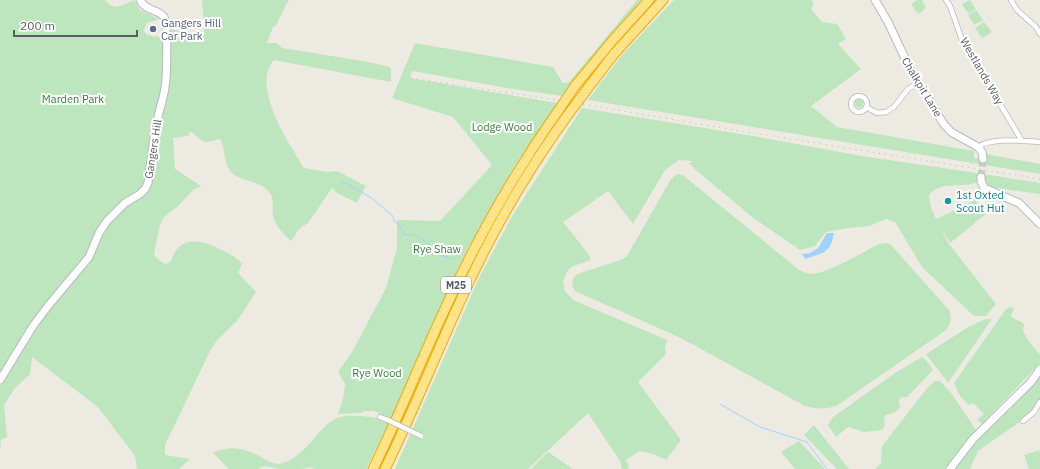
<svg xmlns="http://www.w3.org/2000/svg" width="1040" height="469" font-family="'IBM Plex Sans',sans-serif">
  <rect width="100%" height="100%" fill="#edebe1"/>
  <path fill="#bde5be" d="M0,0H105C114,12 122,5 134,0L140,10L159,19L147,23L144,30L146,34L151,36L165,37V68L145,184L141,191L122,202L87,257L0,377Z
    M202,0H289L286,5L276,25L273,27L267,43H277L282,48L369,62L390,67L391,70V82L274,60C250,86 290,145 304,168L328,172L337,171L366,186L362,193L357,203L337,193L332,188L308,223L300,228L291,241C284,234 275,226 273,216C272,209 274,200 271,195C261,178 240,183 231,172C224,163 225,151 221,140L220,139C204,143 204,144 192,132H190L188,136L173,138L175,169L201,186L193,190L179,205L163,218L159,228L154,255L160,261L166,264L171,261C179,234 203,240 222,250C230,254 237,257 242,264L238,273L256,292L237,321L217,340L210,351L165,445V455L190,459L179,469H137L135,456L98,407L32,357L30,374L15,388L4,405L7,437L1,440L0,451V382L38,323L101,235C114,214 126,204 147,191L159,125L167,29L204,34V22Z
    M637,0H642L600,48L562,96L507,88L412,71L410,78L557,103L514,167L467,250L391,419L374,411H366L360,413L338,414L343,400L345,384L338,372L352,352L386,288L397,248V220L440,221L492,165L453,117L392,98L415,43L553,67L563,83L569,82Z
    M674,0H811L814,4L811,9L822,22L837,24L846,39L838,44L861,69L811,106L837,127L974,151V158L986,160V154L1040,164V174L588,100L621,56Z
    M917,0H922L926,7L924,9V10L918,14L911,4Z
    M970,0L976,9L969,13L968,12H967L962,4Z
    M976,10L983,20L974,25L968,15Z
    M984,22L992,32L982,38L975,28Z
    M854.5 103a4.5 4.5 0 1 1 9 0a4.5 4.5 0 1 1-9 0Z
    M582,108L747,135L862,156L990,175L1040,183V194L989,187L985,185V177L979,176V182C974,183 968,185 963,185C950,186 938,184 929,195L931,208L936,219L975,200L986,214L950,243L939,226L949,244L996,304L986,316H974L922,267L895,222L886,219L869,226L848,228L826,232L815,246L800,250L752,217L697,171L689,163L693,161L679,160L665,170L633,224L608,191L563,222L590,256V260L571,267L567,272L563,282L565,291L573,300L665,339L667,341L665,347L666,354L638,382L681,440L666,460L653,454L639,451L626,460L629,466L628,469H622L620,461L588,413L528,469H395L479,278L511,218Z
    M677,174L684,176L798,269C803,272 807,274 812,274C826,274 865,251 879,244L887,243L891,245L949,310C952,318 951,323 946,330L838,405C826,410 817,409 805,406L681,338L575,291C571,284 571,280 577,274L621,260L627,256L671,179Z
    M1010,307L1014,309L1011,316C1015,320 1019,320 1024,324L1023,331L1030,343L1040,355V363L982,424L977,420L984,414L973,403L969,405L960,396L954,383L1006,309Z
    M986,319H992L948,383L926,354L970,326Z
    M922,357L928,362L933,370L907,397H903L899,400L900,408L894,413L886,415L884,418L885,425L882,430L864,432L848,427L836,437L828,425L833,417L895,373Z
    M1040,375V399L1038,404L1024,419L978,451L970,469H953L968,450Z
    M935,381H940L952,394L976,430L946,469H875L881,463L882,446L928,387Z
    M362,416L378,418L389,423L366,469H315L310,467L302,469H280L271,467L264,466L258,469H229L213,453C228,446 242,447 257,455C265,459 273,466 283,463C309,455 319,423 340,417C347,415 355,416 362,416Z
    M814,425L849,469H837L804,435Z
    M799,441L825,469H795L781,452Z
    M1039,450L1040,454V469H1029L1024,455Z
    M548,452L573,469H531Z"/>
  <path fill="#9fd2ff" d="M827,233H834C830,255 823,252 805,259L802,254L810,253L818,248Z"/>
  <g fill="none" stroke-linecap="round" stroke-linejoin="round">
    <path stroke="#9fd2ff" stroke-width="1" d="M339,185L344,182L370,197L393,216L394,221L400,226L404,234L418,236L433,248L440,251L443,256L454,259
      M720,404L760,427L807,442L827,469"/>
    <path stroke="#c8c8c2" stroke-width="7" stroke-dasharray="7 3.5" stroke-linecap="butt" d="M981,177L983,159"/>
    <g stroke="#b7b9be" stroke-width="6">
      <path id="street" d="M946,0L950,6L962,40L1022,141
        M1011,0L1017,10L1036,27L1040,34
        M851 104a8 8 0 1 1 16 0a8 8 0 1 1-16 0Z
        M866,107L877,113L886,112L894,107L908,89L918,83
        M978,147C991,137 1024,141 1040,142
        M380,417L390,421
        M1023,421L1034,412L1040,402"/>
    </g>
    <g stroke="#b7bac0" stroke-width="9">
      <path id="secondary" d="M875,0L888,22L910,69L943,123L951,132L978,147L982,152L983,159
        M981,177V181L984,188L1019,203L1040,224
        M0,380L33,326L48,306L89,257L99,233L107,221L125,203L140,194L145,189L148,183C151,161 153,139 158,117C160,107 164,97 165,87C167,77 168,25 164,17C160,10 145,11 140,0
        M950,469L973,439L1031,382L1040,369"/>
    </g>
    <g stroke="#eeac00" stroke-width="11">
      <path id="highway" d="M575,86L612,41L649,0
        M588,88L614,54L663,0
        M373,469C401,412 424,352 452,294C482,230 517,169 558,111
        M385,469C416,406 441,341 471,278C498,221 530,167 567,116"/>
    </g>
    <use href="#street" stroke="#fff" stroke-width="4.5"/>
    <use href="#secondary" stroke="#fff" stroke-width="7"/>
    <use href="#highway" stroke="#fee388" stroke-width="9"/>
    <path stroke="#b3b4b4" stroke-width="1" stroke-dasharray="1 5" stroke-linecap="butt" d="M411,78L576,103L741,131L1040,179"/>
    <g stroke="#b7b9be" stroke-width="6" stroke-linecap="butt">
      <path id="street-bridge" d="M390,421L421,436"/>
    </g>
    <g stroke="#eeac00" stroke-width="11" stroke-linecap="butt">
      <path id="highway-bridge" d="M558,111L575,86
        M567,116L588,88"/>
    </g>
    <use href="#street-bridge" stroke="#fff" stroke-width="4.5"/>
    <use href="#highway-bridge" stroke="#fee388" stroke-width="9"/>
  </g>
  <circle fill="#5c6f8a" stroke="#fff" stroke-width="1.5" cx="153" cy="29" r="4"/>
  <circle fill="#0f9aa8" stroke="#fff" stroke-width="1.5" cx="948" cy="201" r="4"/>
  <g text-anchor="middle" dominant-baseline="central" stroke-width="4" stroke-linejoin="round" paint-order="stroke">
    <rect fill="#fff" stroke="#8c8e92" stroke-width="1" x="441" y="277" width="30" height="16" rx="3"/>
    <g font-size="10" font-weight="bold" fill="#5a5d63">
      <text x="456" y="285">M25</text>
    </g>
    <g font-size="11" fill="#4e5e75" stroke="#fff" text-anchor="start">
      <text x="161" y="23">Gangers Hill<tspan x="161" dy="13">Car Park</tspan></text>
    </g>
    <g font-size="11" fill="#5a5d63" stroke="#fff">
      <text transform="translate(982 71) rotate(60)">Westlands Way</text>
      <text transform="translate(922 87) rotate(59)">Chalkpit Lane</text>
      <text transform="translate(153 149) rotate(-81)">Gangers Hill</text>
    </g>
    <g font-size="11" fill="#328139" stroke="#fff">
      <text x="73" y="99">Marden Park</text>
      <text x="502" y="127">Lodge Wood</text>
      <text x="437" y="249">Rye Shaw</text>
      <text x="377" y="373">Rye Wood</text>
    </g>
    <g font-size="11" fill="#0d838f" stroke="#fff" text-anchor="start">
      <text x="956" y="195">1st Oxted<tspan x="956" dy="13">Scout Hut</tspan></text>
    </g>
  </g>
  <path d="M14 30v6h123v-6" fill="none" stroke="#5a5d63" stroke-width="2"/>
  <text x="20" y="30" font-size="12" fill="#5a5d63" stroke="#ffffff" stroke-width="3" paint-order="stroke">200 m</text>
</svg>
